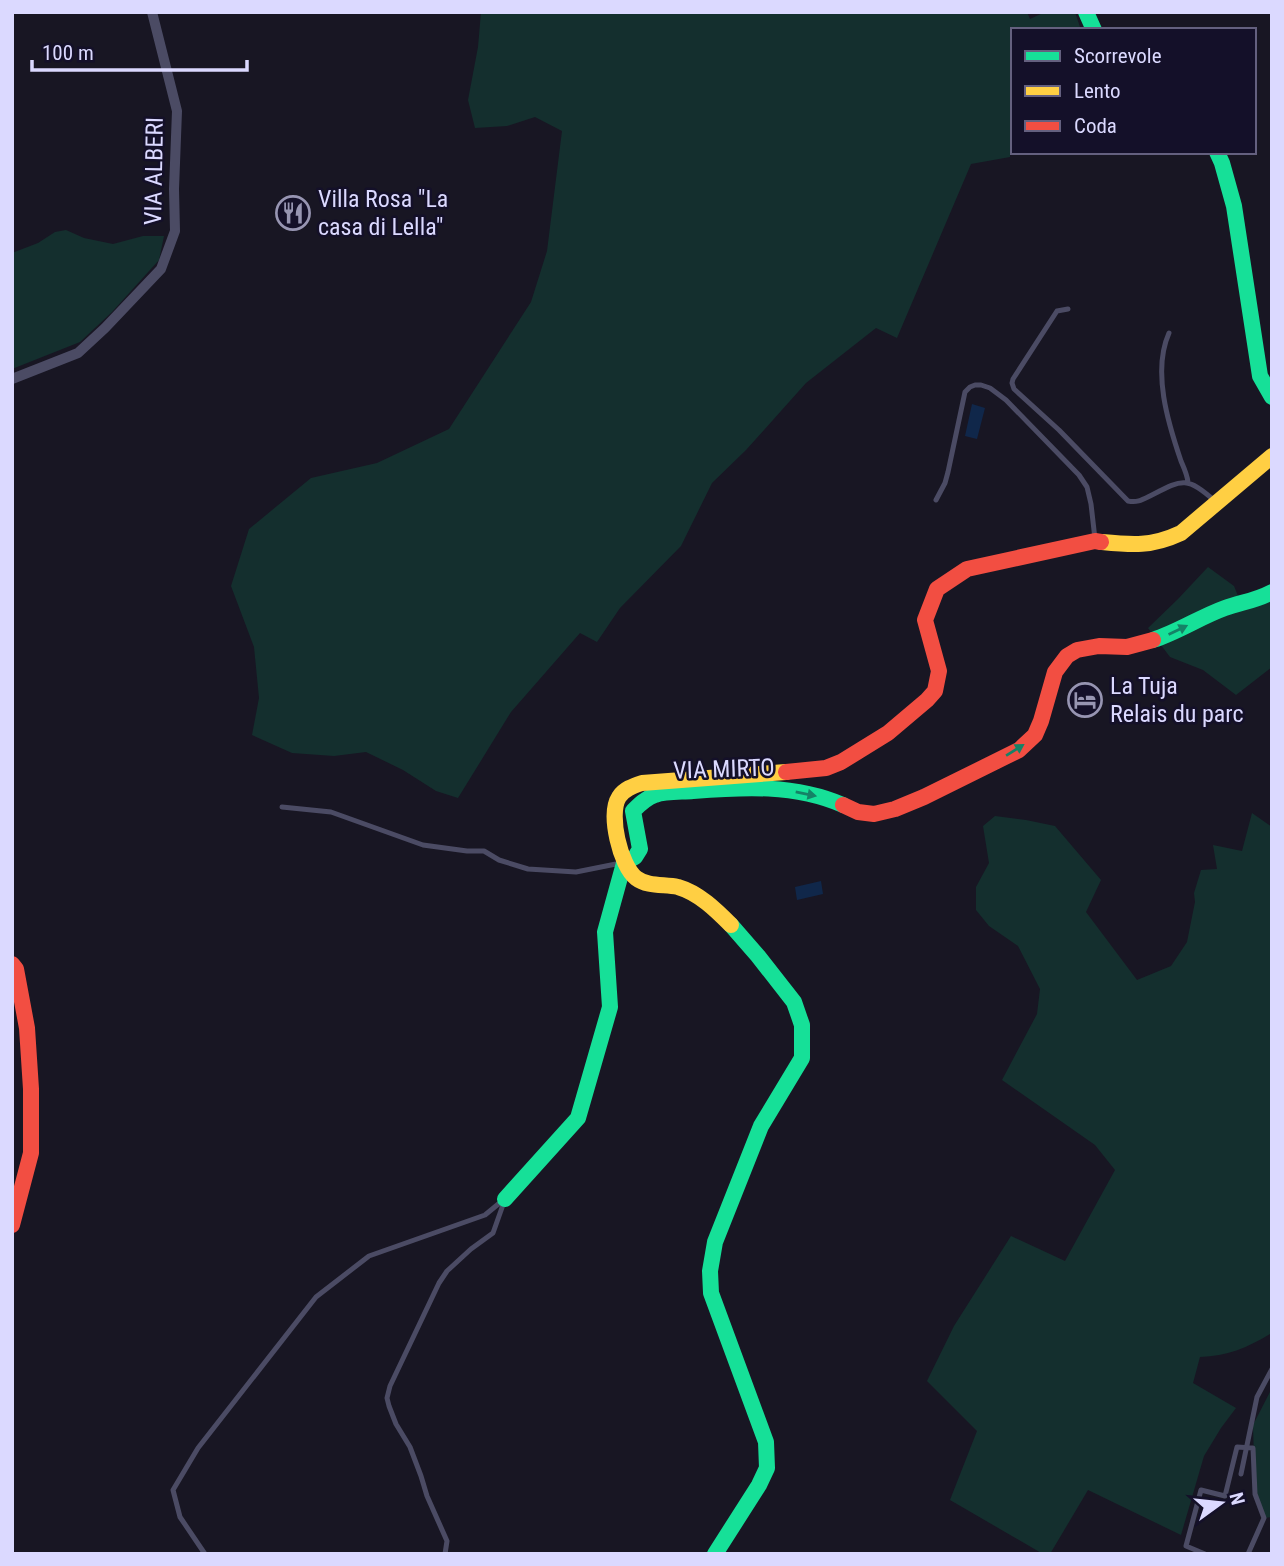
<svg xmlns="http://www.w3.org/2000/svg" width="1284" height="1566" font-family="'Roboto Condensed',sans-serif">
  <rect width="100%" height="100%" fill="#181623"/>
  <path fill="#142f2e" d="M481,12H1027L1030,19L1045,12H1075L1081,30H1013L1010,157L971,164L897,338L876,328L806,383L746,450L712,483L681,546L620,608L597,642L580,633L511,712L458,798L436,791L403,770L366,752L334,756L292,753L252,735L259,698L254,647L231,586L249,529L311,478L377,463L449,429L531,302L547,251L562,131L535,117L507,126L475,128L468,100L478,47Z
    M66,230L84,238L113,244L143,236H164L159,260L112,312L80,342L12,369V253L38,243L55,232Z
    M1208,567L1234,586L1240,601L1272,591V667L1236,695L1203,670L1170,657L1148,628L1178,599Z
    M1252,813L1272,827V1335L1270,1334C1247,1348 1227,1356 1200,1357L1193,1383L1236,1408L1221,1428L1204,1456L1181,1535L1088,1490L1050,1554H1043L950,1500L977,1431L927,1381L954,1326L1011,1236L1065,1261L1115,1170L1095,1145L1002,1080L1037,1014L1040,989L1018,946L989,926L976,910V887L989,863L983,826L995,816L1026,820L1055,826L1101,880L1086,912L1137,980L1171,966L1187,942L1195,902L1194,893L1201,870L1217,869L1213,845L1242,851Z
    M1272,1388V1517L1264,1518L1255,1494L1253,1425Z"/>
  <path fill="#10274a" d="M972,404L985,408L977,439L965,436Z
    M821,881L823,894L797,900L795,887Z"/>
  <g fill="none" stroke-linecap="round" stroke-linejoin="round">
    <path stroke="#4b4b64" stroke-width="5" d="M1068,309L1057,311L1013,379L1012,383L1014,389L1059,430L1128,501C1137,503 1142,500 1150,496C1183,479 1186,476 1215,501
      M1169,333C1152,371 1168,423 1181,461C1184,468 1187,474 1188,482
      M936,500L945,483L948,472L965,392L970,387L975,385H981L990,388L1006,400L1079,475L1087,487L1091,504L1095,539
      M282,807L331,812L423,845L467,851H484L499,860L528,869L576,872L621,863
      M1241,1474L1257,1397L1272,1369
      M205,1554L180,1517L173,1490L198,1448L316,1297L369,1256L485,1215L502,1201
      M445,1554L447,1541L427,1496L421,1476L410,1447L396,1424L389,1406L387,1398L390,1386L439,1283L447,1271L471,1249L493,1233L504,1202
      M1205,1554L1186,1546L1201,1490L1225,1496L1237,1447L1253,1448L1255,1494L1264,1518L1248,1554"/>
    <path stroke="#4b4b64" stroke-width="10" d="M12,379L78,353L105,328L161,269L175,231L174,189L177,111L152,12"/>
    <path stroke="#16e098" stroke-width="16" d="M1086,12L1094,30
      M1217,152L1222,163L1234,206L1260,376L1272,397
      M1153,640C1178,632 1200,617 1225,608C1242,602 1255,601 1272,592
      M505,1199L578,1118L610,1007L605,932L624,863L635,857L640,849L633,811C639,805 646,798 655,795C665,791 681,792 693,791C743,787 795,784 843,805
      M715,1554L759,1485L767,1468L766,1442L711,1293L710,1271L715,1242L761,1126L802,1058V1025L794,1002L758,956L731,925"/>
    <path stroke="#ffcf43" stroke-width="16" d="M1101,542C1132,545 1151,547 1181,533L1272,456
      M731,925C716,910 699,893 678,887C664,884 648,887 636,878C620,865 608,814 619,797C624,789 633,786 642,783L786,772"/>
    <path stroke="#f24e42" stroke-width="16" d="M786,772L826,768L841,762L888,733L927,700L935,691L939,671L925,620L937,589L967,569L1095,541L1101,542
      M843,805L858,812L874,814L895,809L924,797L1019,750L1035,735L1041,721L1055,672L1067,656L1077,650L1099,646L1127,647L1153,640
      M12,964L16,969L27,1028L31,1089V1153L12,1225"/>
  </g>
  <defs><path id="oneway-solid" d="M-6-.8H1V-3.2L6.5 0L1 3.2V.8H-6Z" transform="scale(1.75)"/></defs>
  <g fill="#158266">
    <use href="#oneway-solid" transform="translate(1178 630) rotate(-26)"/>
    <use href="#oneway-solid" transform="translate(1015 750) rotate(-32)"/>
    <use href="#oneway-solid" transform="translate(806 794) rotate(11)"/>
  </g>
  <defs>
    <g id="restaurant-ring" transform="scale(1.75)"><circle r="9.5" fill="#141029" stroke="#9795b2" stroke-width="1.5"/><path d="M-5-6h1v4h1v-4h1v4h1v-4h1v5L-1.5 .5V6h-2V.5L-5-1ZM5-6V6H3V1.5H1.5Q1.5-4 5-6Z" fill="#9795b2"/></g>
    <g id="hotel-ring" transform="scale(1.75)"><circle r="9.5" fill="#141029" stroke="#9795b2" stroke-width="1.5"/><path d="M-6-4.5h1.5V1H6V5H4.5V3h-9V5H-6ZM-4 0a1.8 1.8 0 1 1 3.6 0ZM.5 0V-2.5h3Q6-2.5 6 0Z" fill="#9795b2"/></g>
  </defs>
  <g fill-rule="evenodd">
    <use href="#restaurant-ring" x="293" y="213"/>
    <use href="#hotel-ring" x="1085" y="700"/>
  </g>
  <g text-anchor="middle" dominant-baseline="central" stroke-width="5" stroke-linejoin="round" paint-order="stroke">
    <g font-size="24" fill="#dbd9ff" stroke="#141029">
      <text transform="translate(154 171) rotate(-89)">VIA ALBERI</text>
      <text transform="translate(724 769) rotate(-2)">VIA MIRTO</text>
    </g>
    <g font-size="24" fill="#dbd9ff" stroke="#141029" text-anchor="start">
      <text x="318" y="199">Villa Rosa "La<tspan x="318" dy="28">casa di Lella"</tspan></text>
      <text x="1110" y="686">La Tuja<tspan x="1110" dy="28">Relais du parc</tspan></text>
    </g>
  </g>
  <rect width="1284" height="1566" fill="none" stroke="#dbd9ff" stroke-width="28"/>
  <rect x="1011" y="28" width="245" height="126" fill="#141029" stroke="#64607f" stroke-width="2"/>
  <rect x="1025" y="51" width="35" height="10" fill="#16e098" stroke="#64607f" stroke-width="2"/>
  <text x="1074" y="63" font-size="21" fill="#dbd9ff">Scorrevole</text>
  <rect x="1025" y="86" width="35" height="10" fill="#ffcf43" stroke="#64607f" stroke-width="2"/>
  <text x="1074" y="98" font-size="21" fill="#dbd9ff">Lento</text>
  <rect x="1025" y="121" width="35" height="10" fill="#f24e42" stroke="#64607f" stroke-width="2"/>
  <text x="1074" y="133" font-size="21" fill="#dbd9ff">Coda</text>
  <g transform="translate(1221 1503) rotate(75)" stroke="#141029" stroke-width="5" paint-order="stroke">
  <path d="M0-5L12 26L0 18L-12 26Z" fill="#dbd9ff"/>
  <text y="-10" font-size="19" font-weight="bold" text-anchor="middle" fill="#dbd9ff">N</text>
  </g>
  <path d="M32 60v10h215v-10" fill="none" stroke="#dbd9ff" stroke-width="3.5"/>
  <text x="42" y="60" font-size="21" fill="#dbd9ff" stroke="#141029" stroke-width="5" paint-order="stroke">100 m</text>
</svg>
